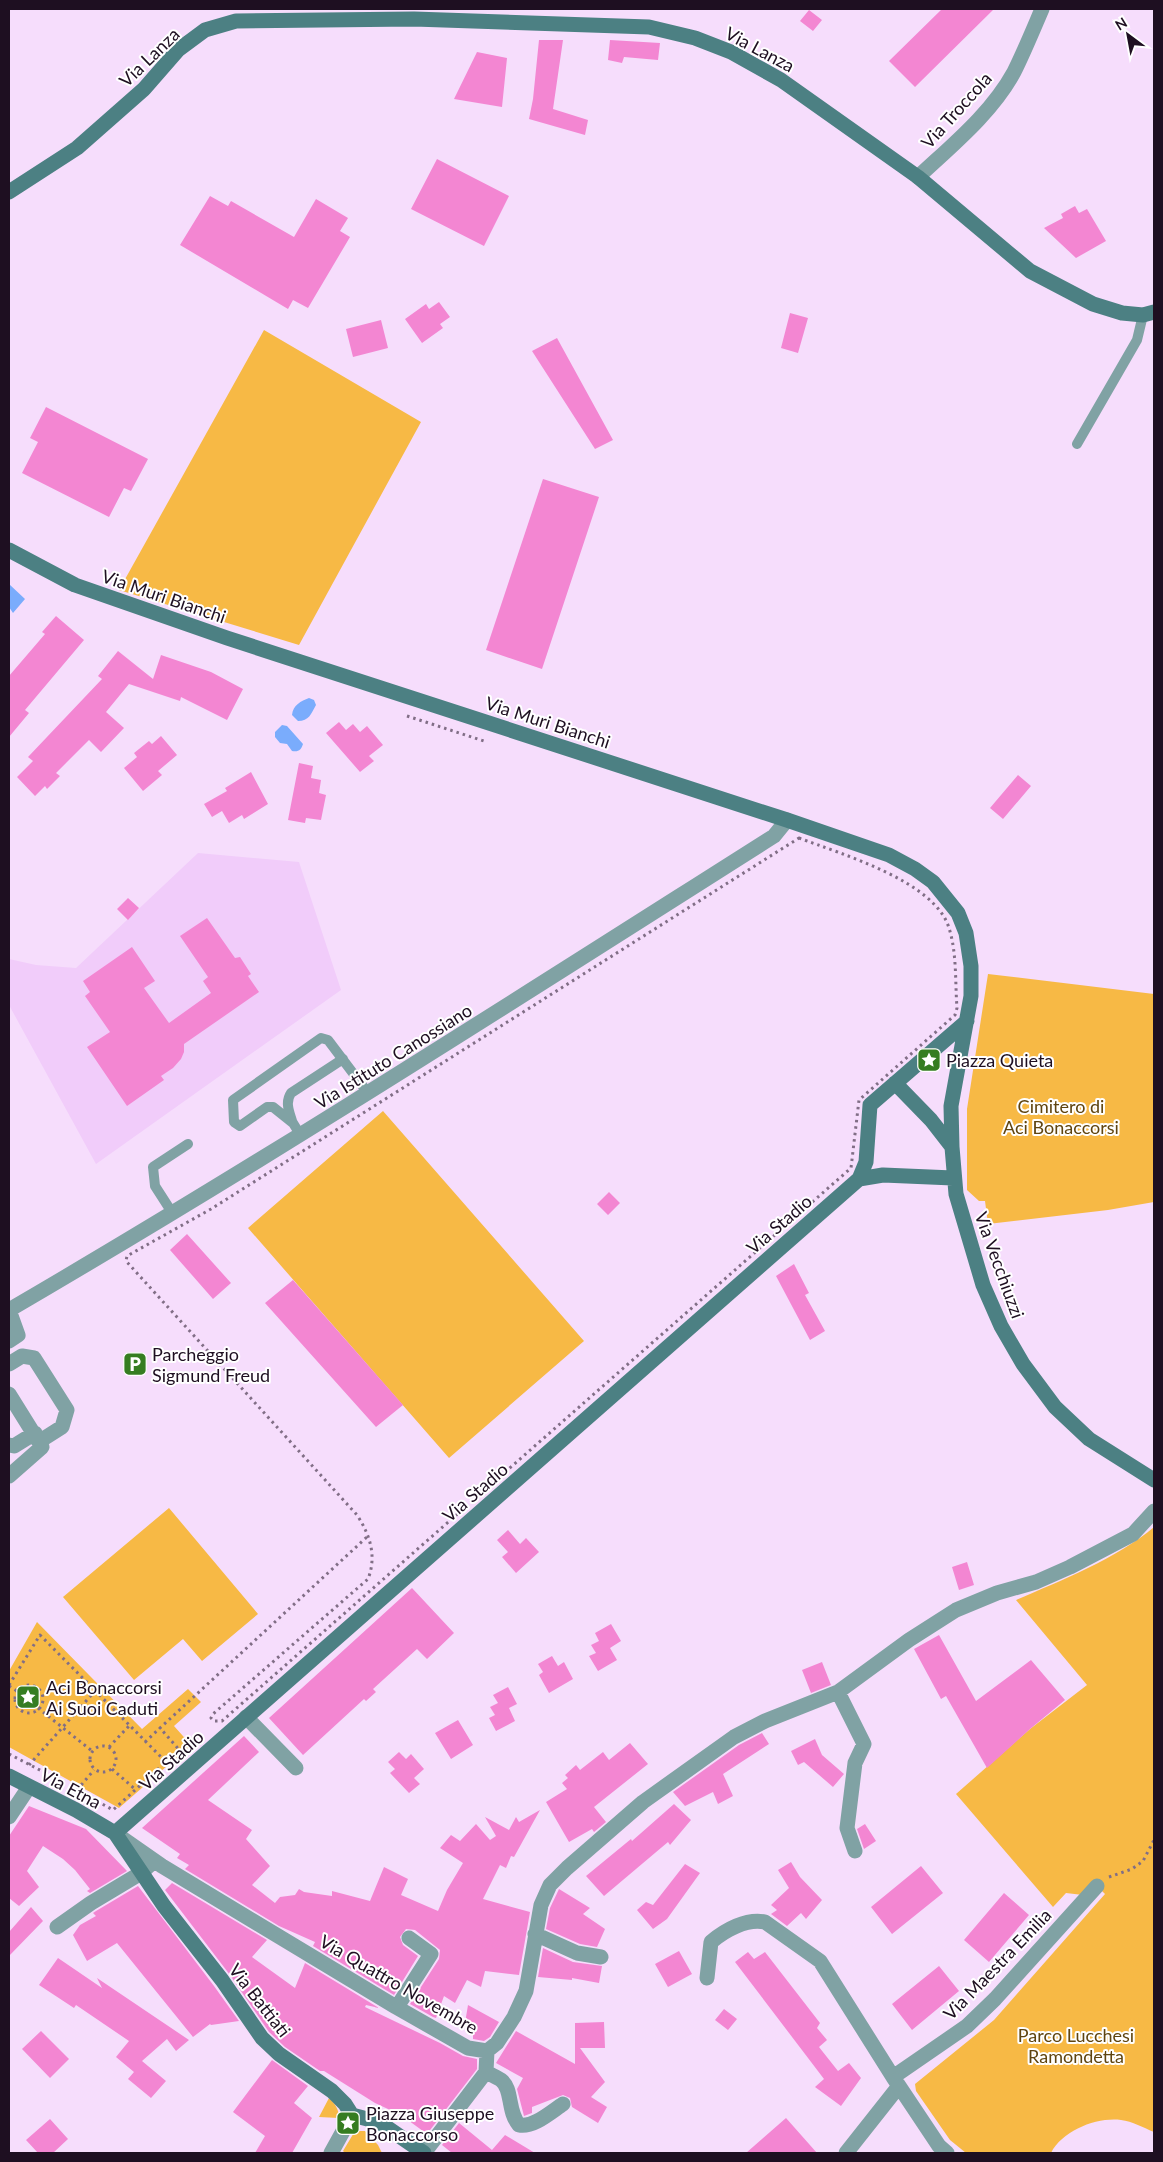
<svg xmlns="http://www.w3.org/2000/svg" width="1163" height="2162" font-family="Lato,sans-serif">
  <rect width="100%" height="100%" fill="#f6ddfc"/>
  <path fill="#f1ccfa" d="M198,853L299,862L341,990L96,1164L9,1005V959L36,965L76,968Z"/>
  <path fill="#f7b945" d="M264,330L421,422L299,645L119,590Z
    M988,974L1154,994V1202L1108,1210L988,1224L985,1201H979L967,1190V1109Z
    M383,1111L584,1341L449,1458L248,1228Z
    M169,1508L258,1614L202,1661L183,1639L134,1680L63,1597Z
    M1154,1527V2132C1144,2128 1132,2121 1121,2120C1097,2117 1063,2130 1051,2153H966L950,2140L916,2091L915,2084L994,2020L1105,1894L1097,1886L1083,1895L1066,1893L1053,1907L956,1794L1030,1729L1087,1685L1016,1600C1060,1581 1118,1558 1154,1527Z
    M37,1622L142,1729L188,1689L201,1702L174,1726L191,1745L119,1808L9,1747V1671Z
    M329,2098C335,2104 339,2109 339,2118L319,2117Z
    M355,2131H365L378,2145L382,2153H345L343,2151Z"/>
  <path fill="#7aacfc" d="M9,584L25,599L13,613L9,607Z
    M309,698L314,700L316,705C311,714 309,721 298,721L292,715C293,705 301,701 309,698Z
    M282,725L287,726L303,744C301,750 299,752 292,751L287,744L280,743L275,737V732Z"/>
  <path fill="#f386d2" d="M942,9H994L915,87L889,61Z
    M809,10L822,20L813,31L800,21Z
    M539,40H563L553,109L588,120L585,135L529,119L533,99Z
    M610,40L660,43L658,60L624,57L622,63L608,60Z
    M477,52L507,58L502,107L454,99Z
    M437,159L509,196L484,246L411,209Z
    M210,196L228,206L231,201L294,237L316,199L348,218L340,231L350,237L308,308L293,300L288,309L180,245Z
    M1075,206L1079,213L1087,209L1106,241L1076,258L1044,228L1063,218L1061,214Z
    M439,302L450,317L440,324L443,328L422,343L405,319L426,304L429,309Z
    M790,313L808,318L798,353L781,348Z
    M381,320L388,348L353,357L346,329Z
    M557,338L613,440L595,449L532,351Z
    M46,407L148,459L131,491L124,488L109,517L22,473L38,442L30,438Z
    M543,479L599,497L542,669L486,650Z
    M56,616L84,640L25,710L29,713L9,737V676L45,634L42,632Z
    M118,651L153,679L161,655L211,672L243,689L227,720L181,697L180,701L129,684L106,712L124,728L101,752L89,740L56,773L60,776L47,789L45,786L35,796L17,777L33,761L28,757L102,679L98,676Z
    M339,722L346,730L353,724L360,732L367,726L383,745L369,756L374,761L360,772L326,733Z
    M161,736L177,755L158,771L162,775L143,791L124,768L137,757L134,753L149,741L152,744Z
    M299,763L313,766L311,778L321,780L319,793L326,795L321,820L306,818L305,823L288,820Z
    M251,772L268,804L244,819L242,815L229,823L222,811L212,817L204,804L227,791L225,788Z
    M1018,775L1031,786L1003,819L990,808Z
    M128,898L139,908L128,920L117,909Z
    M207,918L235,958L240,957L251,974L248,976L259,992L184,1044V1052L181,1059L173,1068L161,1076L164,1080L127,1106L87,1047L110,1032L85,996L90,992L83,981L132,947L155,981L144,988L169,1023L211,993L203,981L208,977L180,936Z
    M609,1192L620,1203L608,1215L597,1204Z
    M187,1234L231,1283L213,1299L170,1250Z
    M794,1264L809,1293L805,1295L825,1331L810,1340L776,1276Z
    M293,1280L403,1405L376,1427L265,1303Z
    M508,1530L520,1544L526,1538L539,1552L516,1573L502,1557L508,1552L497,1540Z
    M967,1562L974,1585L959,1590L952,1567Z
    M412,1588L454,1633L427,1659L417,1649L373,1689L376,1692L366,1701L364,1699L303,1755L269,1718Z
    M611,1624L621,1641L610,1648L617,1660L598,1671L589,1656L596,1653L591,1645L599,1641L595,1633Z
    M939,1635L976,1701L1031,1660L1065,1700L1030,1729L987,1768L946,1696L941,1699L914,1649Z
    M552,1656L558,1666L564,1662L573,1679L549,1693L539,1675L543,1672L538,1664Z
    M822,1662L831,1685L811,1693L802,1670Z
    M508,1687L517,1704L509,1708L515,1721L496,1731L489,1718L495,1715L490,1707L498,1703L493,1695Z
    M458,1720L473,1745L451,1759L435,1733Z
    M762,1733L769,1744L723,1774L733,1796L718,1804L713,1792L685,1806L673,1792L739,1745Z
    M244,1736L259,1752L208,1800L252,1830L246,1839L270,1866L252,1885L275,1903L280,1897L295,1895L299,1889L304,1892L332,1896V1891L370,1901L384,1867L408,1879L401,1895L438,1911L447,1890L463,1863L440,1848L451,1835L460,1841L476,1824L490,1840L496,1836L485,1817L509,1830L516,1817L519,1822L540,1810L514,1857L511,1856L506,1868L500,1865L483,1899L530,1912L519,1975L485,1971L481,1987L467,1980L455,2003L444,1996L436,2018L433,2017L410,2004L439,1959L440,1950L415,1930L406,1929L400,1937L403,1945L418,1956L394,1995L313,1946L315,1942L279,1926L185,1869L189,1865L177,1858L180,1854L142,1828Z
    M815,1739L822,1755L844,1774L833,1787L804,1762L798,1765L791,1751Z
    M630,1743L648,1764L594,1807L606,1822L594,1832L592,1829L569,1842L546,1802L567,1789L562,1783L568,1778L565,1775L576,1765L580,1770L603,1752L609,1760Z
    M399,1752L406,1759L411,1754L424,1769L414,1778L420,1784L409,1793L390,1773L395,1769L388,1762Z
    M674,1804L691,1820L670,1845L668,1842L604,1896L586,1876L631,1839L632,1841Z
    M29,1806L86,1829L127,1871L90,1893L87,1891L90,1889L75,1870L63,1859L43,1846L27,1871L39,1887L19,1906L9,1898V1836Z
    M865,1824L876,1841L864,1849L857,1829Z
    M791,1862L800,1877L822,1900L806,1919L801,1913L787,1926L771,1914L777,1910L771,1905L789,1888L778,1870Z
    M685,1864L700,1873L667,1919L653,1929L637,1910L646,1902L653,1905Z
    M921,1866L943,1893L892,1934L871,1907Z
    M172,1883L267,1940L252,1957L295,1988L305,1963L379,2008L366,2005L365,2007L440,2043L463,2056L477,2059V2069L427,2134L401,2115L375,2103L324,2071H320L285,2047L269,2032L230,1975L165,1890Z
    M138,1886L214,1986L239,2021L211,2025L210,2024L193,2037L117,1943L87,1961L73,1935L80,1925L96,1916L93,1913L96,1911Z
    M559,1889L590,1908L583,1914L605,1929L597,1947L580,1944L546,1929L550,1908Z
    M1004,1893L1029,1915L989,1962L964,1940Z
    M31,1907L43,1921L9,1956V1932Z
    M543,1948L573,1962L602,1966L599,1983L572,1978V1980L538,1977Z
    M679,1951L692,1974L668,1987L655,1964Z
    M748,1952L754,1959L765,1952L820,2023L817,2028L827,2040L819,2047L838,2071L849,2063L861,2078L841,2106L815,2087L824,2079L735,1962Z
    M58,1958L102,1988L97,1978L189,2040L176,2051L167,2039L142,2061L166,2081L151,2098L128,2079L134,2072L116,2057L129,2041L76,2005L74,2008L39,1985Z
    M939,1966L959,1991L912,2030L892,2004Z
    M468,2005L499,2022L490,2037L484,2041L473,2039V2024L465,2023Z
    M724,2009L737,2019L728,2030L715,2020Z
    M604,2022L605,2048H580L605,2082L591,2097L607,2107L598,2123L572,2107L570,2098L563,2095L532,2107V2113L524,2116L517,2089L523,2078L496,2063L516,2031L575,2064V2023Z
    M41,2031L69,2059L50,2078L22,2049Z
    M272,2060L308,2086L294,2103L312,2118L292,2153H255L265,2136L233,2112Z
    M786,2118L817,2153H746Z
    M50,2119L68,2139L53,2153H38L26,2140Z
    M459,2123L492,2150L505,2135L535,2153H452L442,2145Z"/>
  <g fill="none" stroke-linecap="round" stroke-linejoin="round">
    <path stroke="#816e86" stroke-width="3" stroke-dasharray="2.5 4" stroke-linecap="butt" d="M407,716L484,741
      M799,838C841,854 935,881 949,928C957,953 955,982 957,1008L955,1015L859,1100L851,1168L222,1721H214L211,1718L213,1714L368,1579C377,1556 370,1535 357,1515L126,1261L127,1256L211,1209Z
      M9,1685L40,1635L166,1762L113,1810L97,1801
      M15 1699a14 14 0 1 1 28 0a14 14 0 1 1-28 0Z
      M9,1686L17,1691
      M38,1708L92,1751
      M145,1742L160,1728
      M90 1759a13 13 0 1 1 26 0a13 13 0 1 1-26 0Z
      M109,1747L129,1726
      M182,1753L160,1728L368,1536
      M9,1754L61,1781
      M29,1765L95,1691
      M112,1769L136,1790
      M77,1790L94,1770
      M1109,1877L1132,1869L1143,1861L1154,1840"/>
    <path stroke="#80a2a4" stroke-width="10" d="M1077,444L1137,340L1143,315
      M292,1121C289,1111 285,1102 291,1093L343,1059
      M301,1136L293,1123L273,1107H267L240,1126L234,1122L233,1100L321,1038L328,1040L368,1093
      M173,1214L155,1186L153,1167L188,1144"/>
    <path stroke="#80a2a4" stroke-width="15" d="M918,177C951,146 991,114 1014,72C1024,52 1033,30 1042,9
      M9,1310C268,1159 520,997 774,836L787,820
      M9,1341L18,1335L9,1310
      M9,1364L22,1356L34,1358L67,1410L62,1427L40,1441
      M9,1394L42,1447L9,1476
      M9,1445L14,1446L35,1433
      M838,1692L864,1744L855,1763L847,1828L855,1851
      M246,1717L296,1768
      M9,1817L29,1787
      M119,1836L162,1866L396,2007L468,2048L487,2051L497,2043L514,2017L526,1991L541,1905L550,1885L567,1868L643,1802L734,1737L765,1721L838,1692L909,1640L956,1610L997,1593L1036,1582L1070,1567L1133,1534L1154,1511
      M57,1927L91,1903L141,1873L151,1864
      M535,1934L577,1953L601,1957
      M707,1978L711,1942C725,1930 747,1918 765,1922L820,1961L893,2077L939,2146L947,2153
      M397,2007L431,1954L409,1938
      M486,2072C491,2075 497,2077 501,2080C513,2089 507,2111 519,2125C533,2128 551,2112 563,2104
      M893,2077L967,2026L995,1999L1097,1886
      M331,2153L352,2115
      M424,2153L486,2072L487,2051
      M846,2153L899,2086"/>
    <path stroke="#4c8083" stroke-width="15" d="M9,192L77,148L144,89L178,50L205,30L236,21L414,19L649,27L695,38L731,52L781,80L918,177L1030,271L1093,304L1122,313L1143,315L1154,312
      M9,550L75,585L227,638L787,820L889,855L915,869L933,882L958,913L966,933L971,966V996L951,1106L952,1147L956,1194L983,1285L1001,1326L1023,1364L1055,1407L1089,1439L1154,1480
      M895,1083L931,1120L952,1147
      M859,1179L883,1175L953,1178
      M9,1776L76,1810L115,1833L164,1906L222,1980L262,2038L279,2054L332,2091L345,2104L352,2115L379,2122L424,2153
      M115,1833L859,1179L866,1162L870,1105L967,1021"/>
  </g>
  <defs>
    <g id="sight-square" transform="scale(1.25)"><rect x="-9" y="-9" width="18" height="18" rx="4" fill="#357d21" stroke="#fff"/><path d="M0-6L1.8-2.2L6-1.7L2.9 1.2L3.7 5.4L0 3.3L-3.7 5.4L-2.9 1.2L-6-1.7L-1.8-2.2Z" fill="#fff"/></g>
    <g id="parking-square" transform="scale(1.25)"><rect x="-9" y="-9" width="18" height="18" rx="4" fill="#357d21" stroke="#fff"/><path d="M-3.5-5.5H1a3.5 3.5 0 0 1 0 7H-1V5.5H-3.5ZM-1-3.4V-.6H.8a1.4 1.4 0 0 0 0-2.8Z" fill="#fff"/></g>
  </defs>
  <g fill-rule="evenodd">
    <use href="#sight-square" x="929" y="1060"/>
    <use href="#parking-square" x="135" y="1364"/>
    <use href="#sight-square" x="28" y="1697"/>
    <use href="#sight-square" x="348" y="2123"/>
  </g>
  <g text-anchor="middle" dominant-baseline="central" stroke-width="4" stroke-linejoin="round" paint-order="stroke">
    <g font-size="18" fill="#1e0f21" stroke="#fff">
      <text transform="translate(760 49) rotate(28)">Via Lanza</text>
      <text transform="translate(149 57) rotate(-44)">Via Lanza</text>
      <text transform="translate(956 110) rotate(-48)">Via Troccola</text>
      <text transform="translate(164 596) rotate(19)">Via Muri Bianchi</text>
      <text transform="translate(548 722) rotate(18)">Via Muri Bianchi</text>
      <text transform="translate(393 1056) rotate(-32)">Via Istituto Canossiano</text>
      <text transform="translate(779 1224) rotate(-41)">Via Stadio</text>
      <text transform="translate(1000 1265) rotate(70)">Via Vecchiuzzi</text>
      <text transform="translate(475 1492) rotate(-41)">Via Stadio</text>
      <text transform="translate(171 1760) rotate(-42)">Via Stadio</text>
      <text transform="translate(71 1788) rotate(28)">Via Etna</text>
      <text transform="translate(997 1964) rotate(-46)">Via Maestra Emilia</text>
      <text transform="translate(399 1984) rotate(30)">Via Quattro Novembre</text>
      <text transform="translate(260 2000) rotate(52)">Via Battiati</text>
    </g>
    <g font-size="18" fill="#1e0f21" stroke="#fff" text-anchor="start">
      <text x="946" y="1060">Piazza Quieta</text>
      <text x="152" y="1354">Parcheggio<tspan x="152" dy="21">Sigmund Freud</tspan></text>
      <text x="46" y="1687">Aci Bonaccorsi<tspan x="46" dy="21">Ai Suoi Caduti</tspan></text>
      <text x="366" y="2113">Piazza Giuseppe<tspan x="366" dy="21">Bonaccorso</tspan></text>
    </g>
    <g font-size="18" fill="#5f440f" stroke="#fff">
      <text x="1061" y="1106">Cimitero di<tspan x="1061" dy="21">Aci Bonaccorsi</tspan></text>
      <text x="1076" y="2035">Parco Lucchesi<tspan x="1076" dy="21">Ramondetta</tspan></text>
    </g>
  </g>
  <rect width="1163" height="2162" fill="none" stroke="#1e0f21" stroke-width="20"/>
  <g transform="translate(1128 35) rotate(328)" stroke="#ffffff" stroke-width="4" paint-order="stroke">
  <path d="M0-4L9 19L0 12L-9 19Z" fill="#1e0f21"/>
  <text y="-8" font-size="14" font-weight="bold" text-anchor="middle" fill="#1e0f21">N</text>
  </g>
</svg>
